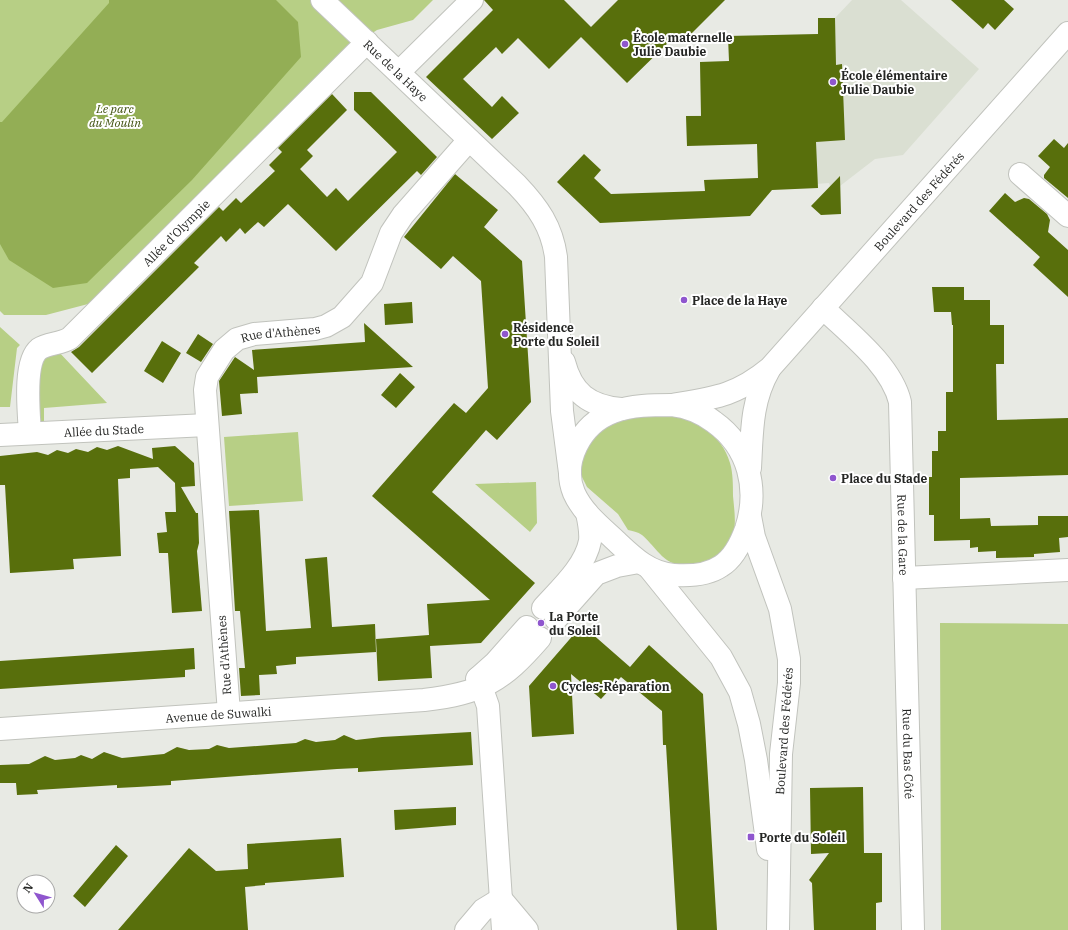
<svg xmlns="http://www.w3.org/2000/svg" width="1068" height="930" font-family="'IBM Plex Serif',serif">
  <rect width="100%" height="100%" fill="#e8eae4"/>
  <path fill="#dadfd2" d="M852,0H901L979,69L903,155L875,159L840,186H830L829,183L816,184L759,190L757,144L687,146L686,116L704,115V96H701L700,62L729,61L728,36L818,34V18H835Z"/>
  <path fill="#b7cf85" d="M0,0H433L413,20L377,30L340,54L88,304L46,315H4L0,311Z
    M0,327L20,345L17,348L10,407H0Z
    M57,350L107,403L44,408V425H37L41,357Z
    M666,415C694,418 722,434 730,463C733,473 733,485 733,496C734,507 736,521 734,532C728,557 700,570 676,564C662,561 653,544 642,535C638,532 632,531 628,530L618,514L587,487L580,473L581,458L598,430L623,418Z
    M298,432L303,501L229,506L224,437Z
    M536,482L537,523L530,532L475,484Z
    M940,623L1068,624V930H941Z"/>
  <path fill="#93ae55" d="M109,0H276L298,22L301,57L192,180L87,283L53,288L9,260L0,244V122H2L109,3Z"/>
  <path fill="#586f0c" d="M484,0H564L591,27L549,69L518,38L502,54L496,47L463,79L492,107L502,96L519,113L492,139L426,77L493,10Z
    M618,0H725L683,42L676,35L627,83L581,37Z
    M951,0H1004L1014,9L995,30L988,23L983,29Z
    M818,18H835L836,65L842,64L845,140L816,142L818,188L772,190L750,216L600,223L557,182L584,154L601,170L594,178L611,194L705,191L704,180L758,178L757,144L687,146L686,116H701L700,62L729,61L728,36L818,34Z
    M354,92H371L437,157L421,175L417,171L336,251L288,204L264,227L258,222L245,234L240,228L226,242L221,236L194,263L199,267L92,373L71,352L79,347L219,207L223,211L236,198L241,203L275,171L269,165L282,152L278,148L332,94L347,110L307,150L313,156L300,169L327,197L336,188L348,201L397,152L354,110Z
    M1054,139L1064,148L1068,143V198L1044,178V175L1050,167L1038,156Z
    M455,174L498,210L484,227L522,261L531,402L497,440L486,430L432,492L535,583L481,643L430,646L432,678L378,681L376,639L429,635L427,604L490,600L372,496L454,403L466,413L488,388L481,281L453,256L441,269L404,237Z
    M840,176L841,214L821,215L811,206Z
    M1005,193L1015,202L1024,198L1029,199L1047,214L1050,220L1048,232L1068,250V297L1033,265L1040,257L989,211Z
    M932,287H964V300H990V325H1004V364H996L997,420L1068,418V475L960,478V519L990,518L991,526L1038,525V516H1068V537L1059,538L1060,552L1034,554V557L996,558V551L978,552V547L970,548V540L934,541V515H929V477H932V451H938V431H946V392H953V325H952L951,312H934Z
    M412,302L413,323L385,325L384,304Z
    M364,323L413,367L257,377L258,393L240,394L242,414L222,416L219,381L235,357L254,370L252,350L365,342Z
    M198,334L213,344L201,362L186,353Z
    M162,341L181,353L163,383L144,371Z
    M400,373L415,387L396,408L381,395Z
    M118,446L153,459L152,448L175,446L194,463L195,486L181,487L196,513H198L199,543L197,551L202,611L172,613L168,553H159L157,533L167,532L165,512H176L175,483L158,467L130,469V478L118,479L121,556L73,559L74,569L10,573L5,485H0V456L37,452L48,455L57,450L68,453L76,449L88,452L97,447L107,450Z
    M259,510L266,631L311,628L305,559L327,557L332,627L375,624L376,652L296,657V664L276,666L277,674L259,675L260,695L241,696L239,668H245L240,611H235L229,511Z
    M582,625L630,667L649,645L703,694L717,930H677L666,745H663L662,711L621,677L601,699L571,674L574,734L532,737L529,686Z
    M194,648L195,669L185,670V677L0,689V661Z
    M471,732L473,765L358,772V768L337,769L171,781V785L137,787L117,788V785L37,790L38,794L17,795L16,783H0V765L29,764L45,756L55,760L75,758L81,755L92,759L104,752L122,758L164,754L177,747L189,750L209,749L217,745L229,748L296,743L305,739L316,742L335,740L344,735L356,740L382,737Z
    M863,787L864,853H882V902L876,903V930H814L812,883L809,880L829,853L811,854L810,788Z
    M456,807V825L395,830L394,810Z
    M341,838L344,877L265,883V885L245,887L248,930H118L189,848L216,871L248,869L247,844Z
    M116,845L128,856L85,907L73,896Z"/>
  <g fill="none" stroke-linecap="round" stroke-linejoin="round">
    <g stroke="#c1c3bd" stroke-width="24">
      <g id="minor">
        <path id="s1" d="M322,0L517,185C538,207 552,227 556,257L562,411L570,473"/>
        <path d="M399,72L472,0"/>
        <path d="M1020,174L1068,216"/>
        <path id="s2" d="M823,308C850,334 891,365 900,402L913,930"/>
        <path d="M564,362C572,393 589,406 621,409"/>
        <path id="s3" d="M672,405C714,398 736,396 770,368L1068,33"/>
        <path d="M672,405C689,407 701,412 714,422C749,447 759,489 746,529C741,543 734,558 721,566C708,575 689,576 674,575C649,573 633,557 616,541C601,527 583,513 574,493C561,462 581,424 613,412C632,405 653,405 672,405Z"/>
        <path id="s4" d="M30,433C29,414 23,362 39,349C48,343 61,344 70,338L367,42"/>
        <path id="s5" d="M0,435L207,425"/>
        <path d="M750,468C752,433 751,401 769,370"/>
        <path d="M750,516L754,537L780,609L789,659V683L781,754L778,930"/>
        <path d="M650,569L721,657L740,692L749,724L756,760L768,849"/>
        <path d="M904,578L1068,570"/>
        <path d="M543,608C560,589 585,567 590,541C591,532 589,522 587,513"/>
        <path d="M556,619L596,574L617,566L639,562"/>
        <path d="M478,678L488,706L503,930"/>
        <path d="M477,679L495,663L527,627"/>
        <path id="s6" d="M229,713L205,390L207,377L212,369L224,350L237,339L254,334L315,329L326,326L342,317L372,283L391,233L403,215L469,140"/>
        <path id="s7" d="M0,729L424,700C482,693 502,682 540,638"/>
        <path d="M466,930L483,910L501,899L527,930"/>
      </g>
    </g>
    <use href="#minor" stroke="#fff" stroke-width="22"/>
  </g>
  <g fill="#8f56ce" stroke="#fff" stroke-width="1.5">
    <circle cx="625" cy="44" r="4"/>
    <circle cx="833" cy="82" r="4"/>
    <circle cx="684" cy="300" r="4"/>
    <circle cx="505" cy="334" r="4"/>
    <circle cx="833" cy="478" r="4"/>
    <circle cx="541" cy="623" r="4"/>
    <circle cx="553" cy="686" r="4"/>
    <rect x="747" y="833" width="8" height="8" rx="2"/>
  </g>
  <g text-anchor="middle" dominant-baseline="central" stroke-width="4" stroke-linejoin="round" paint-order="stroke">
    <g font-size="12" font-weight="bold" fill="#252624" stroke="#fff" text-anchor="start">
      <text x="633" y="37">École maternelle<tspan x="633" dy="14">Julie Daubie</tspan></text>
      <text x="841" y="75">École élémentaire<tspan x="841" dy="14">Julie Daubie</tspan></text>
      <text x="692" y="300">Place de la Haye</text>
      <text x="513" y="327">Résidence<tspan x="513" dy="14">Porte du Soleil</tspan></text>
      <text x="841" y="478">Place du Stade</text>
      <text x="549" y="616">La Porte<tspan x="549" dy="14">du Soleil</tspan></text>
      <text x="561" y="686">Cycles-Réparation</text>
      <text x="759" y="837">Porte du Soleil</text>
    </g>
    <g font-size="12" fill="#252624" stroke="#fff">
      <text stroke="none"><textPath href="#s1" startOffset="102">Rue de la Haye</textPath></text>
      <text stroke="none"><textPath href="#s3" startOffset="330">Boulevard des Fédérés</textPath></text>
      <text stroke="none"><textPath href="#s4" startOffset="269">Allée d'Olympie</textPath></text>
      <text stroke="none"><textPath href="#s6" startOffset="430">Rue d'Athènes</textPath></text>
      <text stroke="none"><textPath href="#s5" startOffset="104">Allée du Stade</textPath></text>
      <text stroke="none"><textPath href="#s2" startOffset="256">Rue de la Gare</textPath></text>
      <text transform="translate(224 655) rotate(-94)">Rue d'Athènes</text>
      <text stroke="none"><textPath href="#s7" startOffset="219">Avenue de Suwalki</textPath></text>
      <text transform="translate(784 731) rotate(-86)">Boulevard des Fédérés</text>
      <text stroke="none"><textPath href="#s2" startOffset="475">Rue du Bas Côté</textPath></text>
    </g>
    <g font-size="12" font-style="italic" fill="#425312" stroke="#fff">
      <text x="115" y="108">Le parc<tspan x="115" dy="14">du Moulin</tspan></text>
    </g>
  </g>
  <g transform="translate(36 894) rotate(307)"><circle r="19" fill="#ffffff" stroke="#a8a8a7"/>
  <path d="M0-3L7 15L0 10L-7 15Z" fill="#8f56ce"/>
  <text y="-6" font-size="11" font-weight="bold" text-anchor="middle" fill="#252624">N</text>
  </g>
</svg>
